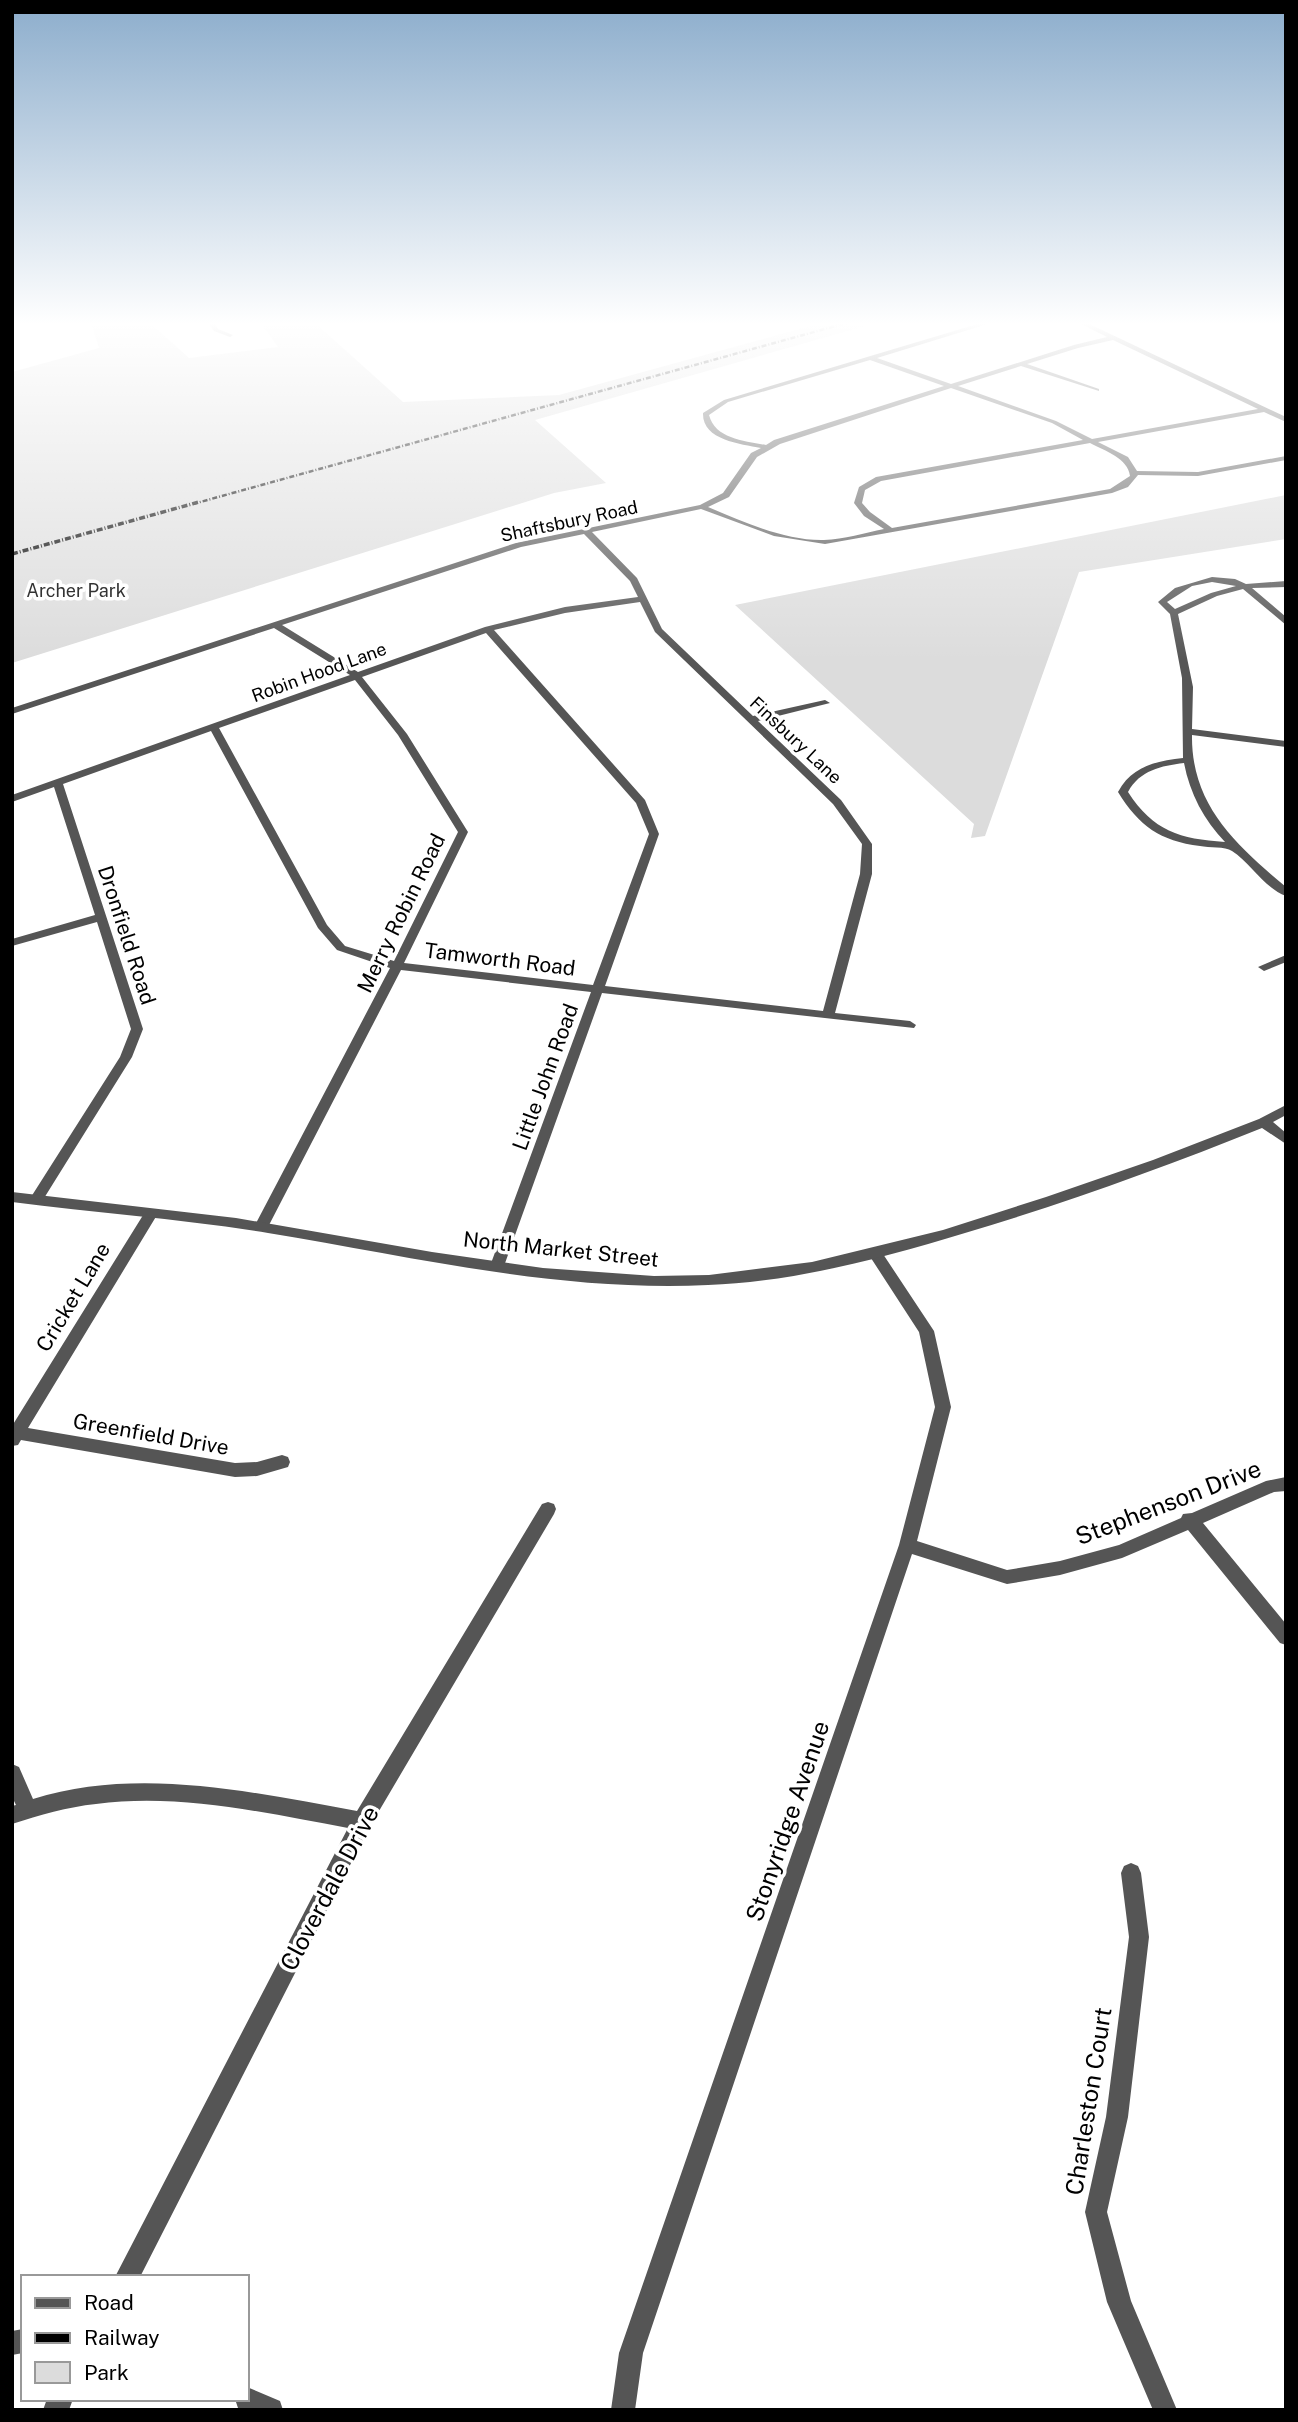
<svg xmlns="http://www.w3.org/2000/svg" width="1298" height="2422" font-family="'Public Sans',sans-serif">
  <rect width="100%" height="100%" fill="#fff"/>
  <path fill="#dcdcdc" d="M149,322L189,358L278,347L260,322H314L403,402L559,395L825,322H879L535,420L606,483L554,493L12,663V372L99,348L92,326Z
    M1286,495V539L1079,572L985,836L971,838L974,824L735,605Z"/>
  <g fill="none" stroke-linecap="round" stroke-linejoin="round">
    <path fill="#555" fill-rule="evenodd" d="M207,322H213L218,329L233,335L230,337L214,331Z
      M984,322H994L877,358L951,384L1074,345L1107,337L1077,322H1085L1286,417V422L1264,412L1098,442L1128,457L1137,471L1198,472L1286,456V460L1198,476L1138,475L1128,487L1112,493L825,544L774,536L701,509L592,532L637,578L662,629L753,716L825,700L830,703L758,721L841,800L872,844V874L835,1013L910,1021L916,1025L914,1028L602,993L504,1266L502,1270H492L490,1266L591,992L401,970L268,1227L266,1231H256L254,1227L390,968L337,950L318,928L211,731L63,784L143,1029L132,1057L41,1203H31L29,1200L31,1197L120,1057L131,1029L97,922L12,946V939L95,915L54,787L12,802V795L350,675L274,628L12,714V708L516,543L700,505L723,493L751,453L761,448C740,444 702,440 703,413L724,400ZM1113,340L1258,409L1092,439L1056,421L958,386L1021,366L1099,391V389L1027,364L1078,348ZM870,360L944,386L774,440L766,445C745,441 715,439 709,415L728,402ZM951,388L1052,423L1083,440L876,477L859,487L854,503L864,516L884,529C865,533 844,539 824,540C785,541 744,522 708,507L729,497L757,457L780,444ZM1090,443C1105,451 1128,458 1130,476L1110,489L892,528L870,512L862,503L865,490L881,481ZM584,534L630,581L638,597L565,607L485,627L358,672L282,625L521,547ZM640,602L655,632L833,804L862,844L860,874L823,1011L605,986L659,834L645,800L494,630L565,613ZM486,633L636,803L649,834L593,985L404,963L468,832L407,734L362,677ZM355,680L398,735L458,832L394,961L345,946L327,925L219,728Z
      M1212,577L1235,579L1246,584L1286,581V587L1252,588L1286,617V625L1243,589L1217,596L1178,614L1193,687L1192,729L1286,741V747L1192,735C1191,805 1236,845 1286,887V896C1264,888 1251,863 1232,851C1225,846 1209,848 1200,846C1160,841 1139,826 1118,792C1132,766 1156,761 1183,758L1182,678L1170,614L1158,602L1175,588ZM1212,582L1236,586L1211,593L1175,609L1167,602L1192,586ZM1184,763C1190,794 1204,820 1225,842C1180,839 1153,831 1128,792C1140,770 1161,766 1184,763Z
      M1286,955V962L1264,971L1258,967Z
      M150,1210L157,1215L28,1428L235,1463L257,1462L282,1455L288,1457L290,1462L288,1467L257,1476L235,1477L21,1440L18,1445L12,1446V1426L145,1212Z
      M876,1250L881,1251L934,1331L951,1407L917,1541L1007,1570L1060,1561L1119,1545L1181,1518L1183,1514L1192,1513L1266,1481L1286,1477V1491L1274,1492L1203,1523L1286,1624V1645L1280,1643L1188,1530L1122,1558L1060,1575L1007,1584L912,1554L643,2353L635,2410H611L619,2353L899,1545L935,1407L919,1332L869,1255Z
      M548,1502L554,1504L556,1509L554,1514L369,1828L140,2277H115L348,1828C266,1813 180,1793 96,1804C67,1807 40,1815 12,1824V1806L16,1805L12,1797V1764L19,1767L33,1799C138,1766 251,1792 357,1811L542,1504Z
      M1131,1863L1138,1866L1141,1873L1149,1937L1128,2117L1107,2212L1131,2301L1177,2410H1153L1107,2302L1085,2212L1106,2117L1129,1937L1121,1873L1124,1866Z
      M23,2329V2353L12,2355V2331Z
      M247,2387L280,2401L283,2410H243L238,2408L235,2399H247Z
      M47,2399H73L69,2410H43Z"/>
    <path fill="#555" fill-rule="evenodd" d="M1286,1105V1115L1273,1122L1286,1133V1144L1262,1128C1165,1167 1066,1203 965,1233C882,1258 795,1282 708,1285C559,1292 414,1257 268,1233C183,1219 97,1213 12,1202V1192L236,1218L432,1252L543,1268L654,1276L709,1275L812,1262L943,1230L1046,1197L1153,1160L1259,1119Z"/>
    <path stroke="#000" stroke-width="2.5" stroke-dasharray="5 2 1 2" stroke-linecap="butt" d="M193,504L850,322"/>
    <path stroke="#000" stroke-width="3.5" stroke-dasharray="6 2 1 2" stroke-linecap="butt" d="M12,554L199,502"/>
  </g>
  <linearGradient id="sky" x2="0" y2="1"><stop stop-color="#8cadcc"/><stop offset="0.49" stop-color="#fff"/><stop offset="1" stop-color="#fff" stop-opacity="0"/></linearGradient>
  <rect width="1298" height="661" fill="url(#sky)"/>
  <g text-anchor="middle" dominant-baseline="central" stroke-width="7" stroke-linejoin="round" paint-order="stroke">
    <g font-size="18" fill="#000" stroke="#fff">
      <text transform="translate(569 521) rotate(-12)">Shaftsbury Road</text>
      <text transform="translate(319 672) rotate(-20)">Robin Hood Lane</text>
      <text transform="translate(796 740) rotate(43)">Finsbury Lane</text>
    </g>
    <g font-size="18" fill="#333" stroke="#fff">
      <text x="76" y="590">Archer Park</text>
    </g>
    <g font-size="21" fill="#000" stroke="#fff">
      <text transform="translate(401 913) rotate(-64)">Merry Robin Road</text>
      <text transform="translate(127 935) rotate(72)">Dronfield Road</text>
      <text transform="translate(500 959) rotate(7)">Tamworth Road</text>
      <text transform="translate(545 1077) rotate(-70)">Little John Road</text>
      <text transform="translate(561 1249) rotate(6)">North Market Street</text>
      <text transform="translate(73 1297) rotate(-59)">Cricket Lane</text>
      <text transform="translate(151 1434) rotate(10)">Greenfield Drive</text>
    </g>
    <g font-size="24" fill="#000" stroke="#fff">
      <text transform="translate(1168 1502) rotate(-21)">Stephenson Drive</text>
      <text transform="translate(787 1821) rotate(-71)">Stonyridge Avenue</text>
      <text transform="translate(329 1888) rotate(-62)">Cloverdale Drive</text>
      <text transform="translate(1088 2101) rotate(-81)">Charleston Court</text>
    </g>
  </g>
  <rect width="1298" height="2422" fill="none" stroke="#000000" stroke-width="28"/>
  <rect x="21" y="2275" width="228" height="126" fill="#ffffff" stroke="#999999" stroke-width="2"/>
  <rect x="35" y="2298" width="35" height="10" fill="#555555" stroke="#999999" stroke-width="2"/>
  <text x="84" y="2310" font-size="21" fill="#000000">Road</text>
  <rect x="35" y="2333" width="35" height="10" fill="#000000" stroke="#999999" stroke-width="2"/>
  <text x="84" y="2345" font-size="21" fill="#000000">Railway</text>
  <rect x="35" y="2362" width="35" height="21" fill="#dcdcdc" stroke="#999999" stroke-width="2"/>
  <text x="84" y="2380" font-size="21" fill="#000000">Park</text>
</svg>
